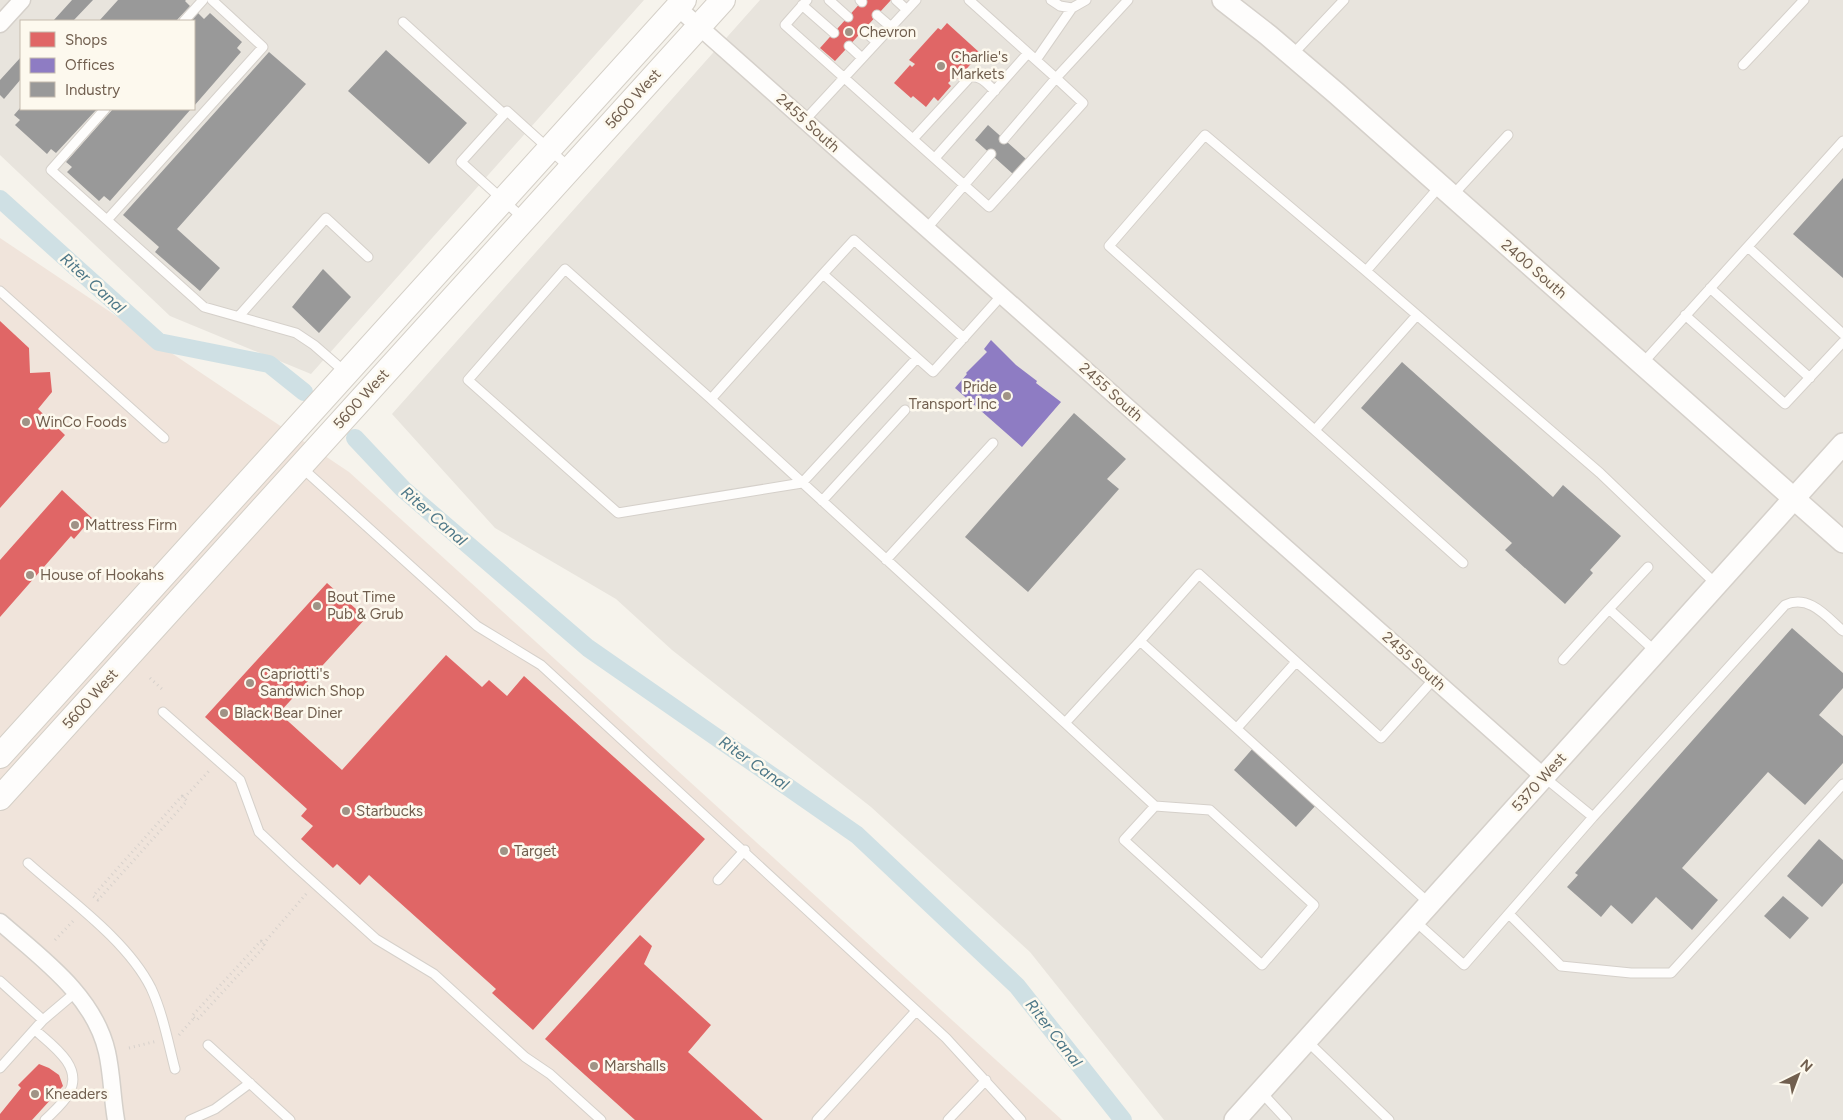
<svg xmlns="http://www.w3.org/2000/svg" width="1843" height="1120" font-family="Figtree,sans-serif">
  <rect width="100%" height="100%" fill="#f6f3ec"/>
  <path fill="#f0e4db" d="M0,238L349,472L1062,1120H0Z"/>
  <path fill="#e8e4dd" fill-rule="evenodd" d="M0,0H644L311,374L170,316L0,155ZM21,21H194V109H21Z
    M760,0H1843V1120H1164L1030,952L871,807L672,650L616,599L495,528L392,414Z"/>
  <path fill="#e06666" d="M863,0H891L835,61L820,48Z
    M947,23L980,53L958,79L955,76L948,83L951,86L938,101L934,97L926,107L913,96L911,98L894,83L910,65L912,67L915,64L909,60L938,28L941,30Z
    M0,321L29,348L30,373L50,372L52,392L38,409L65,435L0,508Z
    M62,490L92,518L74,539L71,536L0,617V560Z
    M327,583L366,618L279,713L342,770L446,655L482,687L489,680L507,696L524,676L705,839L533,1030L492,993L496,989L369,875L360,885L337,864L333,868L301,839L313,826L301,816L307,809L205,717Z
    M640,935L652,946L644,964L711,1025L688,1052L763,1120H635L545,1039Z
    M39,1064L49,1068L59,1075L63,1086L32,1120H0V1114L21,1088L18,1085Z"/>
  <path fill="#8e7cc3" d="M991,340L1016,365L1037,381L1036,383L1061,402L1022,447L955,388L967,374L966,373L987,352L984,349Z"/>
  <path fill="#999" d="M72,0H93L73,21H53Z
    M118,0H186L185,1L190,6L176,21H99Z
    M198,13L204,19L210,13L242,42L237,48L241,52L194,106V21H191Z
    M386,50L467,123L429,164L348,91Z
    M269,52L306,84L177,229L220,268L200,291L155,252L159,247L123,215Z
    M21,57V79L4,99L0,95V80Z
    M21,107V109H97L56,153L51,149L47,154L15,125L20,120L14,115Z
    M113,109H191L110,201L104,196L99,201L67,172L72,167L66,162Z
    M988,125L1026,159L1013,174L975,140Z
    M1843,178V278L1793,234Z
    M323,269L351,297L319,333L292,307Z
    M1402,362L1553,497L1563,485L1621,536L1590,570L1593,573L1565,604L1505,550L1512,543L1361,408Z
    M1074,413L1126,459L1107,479L1119,489L1028,592L965,537Z
    M1792,628L1843,673V688L1819,715L1843,736V763L1805,805L1768,772L1682,868L1718,900L1692,930L1656,897L1632,924L1611,905L1601,917L1567,887L1578,875L1575,873Z
    M1254,747L1317,804L1296,827L1234,770Z
    M1819,839L1843,860V883L1822,907L1787,876Z
    M1783,896L1809,918L1790,939L1764,916Z"/>
  <g fill="none" stroke-linecap="round" stroke-linejoin="round">
    <path stroke="#cfe0e4" stroke-width="18" d="M0,199L159,342L269,364L304,392
      M355,438L403,489L588,648L857,835L1017,986L1123,1120"/>
    <g stroke="#d5d0ca" stroke-width="11">
      <path id="service" d="M807,0L785,25L989,207L1083,103L1056,78L1004,139
        M829,0L848,17
        M860,0L862,2
        M896,0L907,10
        M969,0L1056,78L1128,0
        M1051,0L1060,6L1072,8L1086,0
        M802,5L834,33
        M877,15L891,27
        M184,21L203,0
        M403,22L504,114
        M863,30L877,42
        M849,46L862,58
        M1292,55L1344,0
        M1036,60L1072,8
        M1743,65L1804,0
        M105,109L51,170L204,307L296,333L314,345L345,372
        M805,120L916,0
        M913,139L970,77C981,75 987,84 995,91
        M935,158L1028,53
        M1440,186L1366,271L1205,135L1109,246L1463,563
        M1452,196L1508,135
        M524,219L461,162L507,111L570,168
        M107,220L263,47L212,0
        M927,228L991,154
        M1748,247L1843,334
        M1366,271L1600,473L1717,585
        M823,274L854,240L964,338
        M1710,288L1810,378
        M0,291L164,438
        M1002,295L933,372L823,274L711,399L1065,723L1140,641L1430,904
        M1685,315L1785,404L1843,342
        M239,316L326,218L368,257
        M1642,364L1843,141
        M711,399L565,269L468,380L618,513L802,483L917,358
        M1315,430L1417,315
        M300,466L477,626L541,665L946,1038L1021,1120
        M822,501L905,410
        M886,560L993,443
        M1648,567L1609,609L1656,652
        M1140,641L1199,574L1381,738L1434,679
        M1563,660L1609,609
        M163,712L240,780L259,832L292,863L376,939L434,974L525,1057L550,1074L601,1120
        M1065,723L1155,806L1124,840L1262,965L1314,905L1210,810L1155,806
        M1237,728L1296,662
        M1593,817L1785,605C1809,594 1826,616 1843,631
        M28,863C68,899 127,940 151,988C163,1014 168,1042 175,1069
        M718,880L745,850
        M1509,914L1561,966L1631,973H1671L1843,784
        M1415,921L1464,965L1593,817L1544,777
        M0,981L43,1020
        M35,1030C52,1045 84,1067 69,1093C64,1103 53,1112 45,1120
        M1307,1041L1389,1120
        M208,1045L290,1120
        M0,1068L43,1020L76,992
        M1261,1092L1287,1120
        M190,1120L215,1109L250,1083
        M817,1120L916,1011
        M948,1120L986,1080"/>
    </g>
    <g stroke="#d5d0ca" stroke-width="19">
      <path id="minor" d="M677,7L1544,777
        M0,24L22,0
        M0,922C41,958 94,995 107,1052C112,1074 112,1097 116,1120"/>
    </g>
    <g stroke="#d5d0ca" stroke-width="24">
      <path id="tertiary" d="M1223,0L1268,35L1336,93L1843,542
        M1235,1120L1843,444"/>
    </g>
    <g stroke="#d4cfc7" stroke-width="26">
      <path id="secondary" d="M0,756L684,0
        M0,798L723,0"/>
    </g>
    <path stroke="#d7d1cc" stroke-width="3" stroke-dasharray="1 4" stroke-linecap="butt" d="M150,678L164,691
      M182,796L187,801L98,900L93,896Z
      M184,798L209,771
      M55,940L75,919
      M261,941L265,946L197,1020L192,1016Z
      M263,944L307,893
      M179,1035L194,1018
      M129,1048L157,1041"/>
    <use href="#service" stroke="#fefdfc" stroke-width="9"/>
    <use href="#minor" stroke="#fefdfc" stroke-width="16"/>
    <use href="#tertiary" stroke="#fefdfc" stroke-width="21"/>
    <use href="#secondary" stroke="#fefdfc" stroke-width="24"/>
  </g>
  <g fill="#a09386" stroke="#fdf9ee" stroke-width="2">
    <circle cx="849" cy="32" r="5"/>
    <circle cx="941" cy="66" r="5"/>
    <circle cx="1007" cy="396" r="5"/>
    <circle cx="26" cy="422" r="5"/>
    <circle cx="75" cy="525" r="5"/>
    <circle cx="30" cy="575" r="5"/>
    <circle cx="317" cy="606" r="5"/>
    <circle cx="250" cy="683" r="5"/>
    <circle cx="224" cy="713" r="5"/>
    <circle cx="346" cy="811" r="5"/>
    <circle cx="504" cy="851" r="5"/>
    <circle cx="594" cy="1066" r="5"/>
    <circle cx="35" cy="1094" r="5"/>
  </g>
  <g text-anchor="middle" dominant-baseline="central" stroke-width="5" stroke-linejoin="round" paint-order="stroke">
    <g font-size="15" fill="#715f4f" stroke="#fdf9ee" text-anchor="start">
      <text x="859" y="32">Chevron</text>
      <text x="951" y="57">Charlie's<tspan x="951" dy="17">Markets</tspan></text>
      <text x="997" y="387" text-anchor="end">Pride<tspan x="997" dy="17">Transport Inc</tspan></text>
      <text x="36" y="422">WinCo Foods</text>
      <text x="85" y="525">Mattress Firm</text>
      <text x="40" y="575">House of Hookahs</text>
      <text x="327" y="597">Bout Time<tspan x="327" dy="17">Pub &amp; Grub</tspan></text>
      <text x="260" y="674">Capriotti's<tspan x="260" dy="17">Sandwich Shop</tspan></text>
      <text x="234" y="713">Black Bear Diner</text>
      <text x="356" y="811">Starbucks</text>
      <text x="514" y="851">Target</text>
      <text x="604" y="1066">Marshalls</text>
      <text x="45" y="1094">Kneaders</text>
    </g>
    <g font-size="15" fill="#715f4f" stroke="#fdf9ee">
      <text transform="translate(633 99) rotate(-48)">5600 West</text>
      <text transform="translate(808 123) rotate(42)">2455 South</text>
      <text transform="translate(1534 269) rotate(41)">2400 South</text>
      <text transform="translate(1111 392) rotate(42)">2455 South</text>
      <text transform="translate(361 399) rotate(-48)">5600 West</text>
      <text transform="translate(1414 661) rotate(42)">2455 South</text>
      <text transform="translate(90 699) rotate(-48)">5600 West</text>
      <text transform="translate(1539 782) rotate(-48)">5370 West</text>
    </g>
    <g font-size="16" font-style="italic" fill="#4e7888" stroke="#fdf9ee">
      <text transform="translate(93 283) rotate(42)">Riter Canal</text>
      <text transform="translate(434 516) rotate(41)">Riter Canal</text>
      <text transform="translate(754 763) rotate(35)">Riter Canal</text>
      <text transform="translate(1054 1033) rotate(52)">Riter Canal</text>
    </g>
  </g>
  <rect x="20" y="20" width="175" height="90" fill="#fdf9ee" stroke="#c5bbae"/>
  <rect x="30" y="32" width="25" height="15" fill="#e06666" stroke="#c5bbae"/>
  <text x="65" y="45" font-size="15" fill="#715f4f">Shops</text>
  <rect x="30" y="58" width="25" height="15" fill="#8e7cc3" stroke="#c5bbae"/>
  <text x="65" y="70" font-size="15" fill="#715f4f">Offices</text>
  <rect x="30" y="82" width="25" height="15" fill="#999999" stroke="#c5bbae"/>
  <text x="65" y="95" font-size="15" fill="#715f4f">Industry</text>
  <g transform="translate(1798 1075) rotate(42)" stroke="#fdf9ee" stroke-width="4" paint-order="stroke">
  <path d="M0-4L9 19L0 12L-9 19Z" fill="#715f4f"/>
  <text y="-8" font-size="14" font-weight="bold" text-anchor="middle" fill="#715f4f">N</text>
  </g>
</svg>
